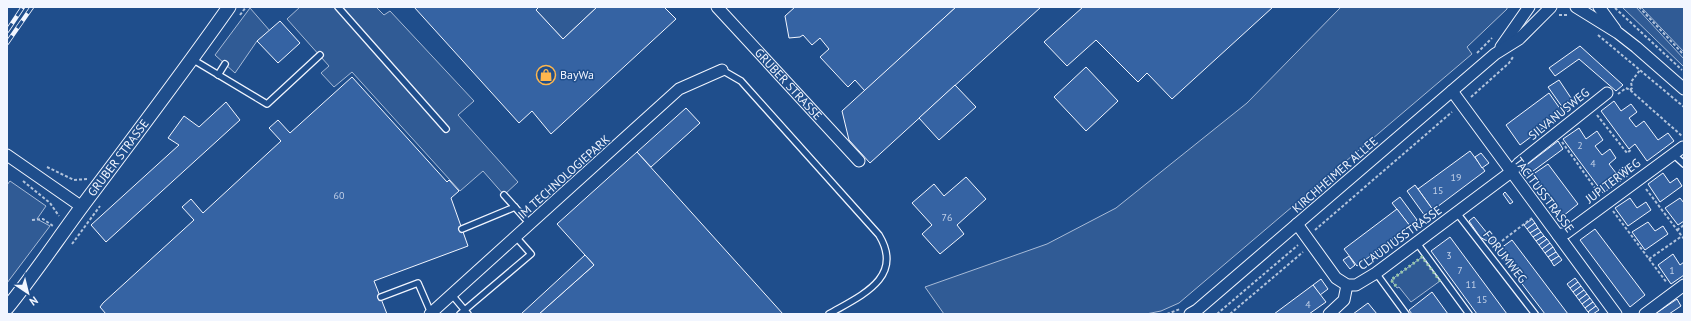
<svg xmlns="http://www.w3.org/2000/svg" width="1691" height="321" font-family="'PT Sans',sans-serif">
<rect width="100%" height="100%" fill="#1f4e8c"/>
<g fill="#305b95" stroke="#a8bbd7">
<path d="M300,7H376L384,15L390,11L474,101L458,115L518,182L504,195L483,171L460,191L352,72L334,87L321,73L329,66L287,19Z"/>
<path d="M539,7H597L563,39L536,10Z"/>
<path d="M1341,7H1507V9L1467,47L1472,54L1179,303L1161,311L1146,314H944L925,287L1047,244L1116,208L1247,103Z"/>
<path d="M1622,7H1636L1684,59V67Z"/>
<path d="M1641,7H1683L1684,8V52Z"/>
<path d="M250,8L270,31L257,41L235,73L215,55Z"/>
<path d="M10,181L46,206L37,219L50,226L7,283V185Z"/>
<path d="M1422,257L1440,281L1411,302L1399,287L1397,288L1391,280Z"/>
</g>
<g fill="#3563a3" stroke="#f2f6ff">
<path d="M414,7H539L536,10L563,39L597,7H664L676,19L551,134L532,111L519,123Z"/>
<path d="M795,7H956L865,91L855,80L848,87L820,57L829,49L820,38L812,45L803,35L800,37L789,38L785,16Z"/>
<path d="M956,7H1041L870,163L849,140L842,111Z"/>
<path d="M1083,7H1273L1172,99L1147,73L1138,82L1096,40L1067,66L1044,42Z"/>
<path d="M280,21L300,43L278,63L257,41Z"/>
<path d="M1580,46L1623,85L1616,91L1579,59L1555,76L1549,68Z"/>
<path d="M1086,67L1118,101L1086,131L1054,97Z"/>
<path d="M352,77L447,182L449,180L459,191L451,198L468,246L374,281L387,314H106L100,307L103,303L194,220L182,207L191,199L203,213L281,141L269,128L278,120L290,133Z"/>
<path d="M1559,80L1575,104L1565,111L1548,87Z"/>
<path d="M955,85L976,107L939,140L919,118Z"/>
<path d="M1549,93L1563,113L1520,145L1506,125Z"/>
<path d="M1614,101L1621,111L1631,104L1637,112L1629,118L1636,127L1644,121L1658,140L1668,133L1674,141L1647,161L1635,144L1629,149L1601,111Z"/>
<path d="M226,102L240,120L106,242L91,225L179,145L168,138L184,116L199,127Z"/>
<path d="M686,108L700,123L651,167L637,152Z"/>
<path d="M1579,128L1586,139L1597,131L1603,140L1595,146L1602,155L1610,149L1616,158L1609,164L1616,173L1623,167L1629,175L1603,193L1563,139Z"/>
<path d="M1558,141L1563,149L1529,174L1524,167Z"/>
<path d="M1470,151L1485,171L1433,210L1418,189Z"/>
<path d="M637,152L783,314H539L594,265L557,224Z"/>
<path d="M1481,153L1489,163L1482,168L1475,157Z"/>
<path d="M1548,164L1578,204L1563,216L1532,175Z"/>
<path d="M1663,173L1670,183L1677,178L1682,186L1660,202L1648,184Z"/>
<path d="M966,177L986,199L957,225L964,234L940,254L922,234L932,225L912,203L934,184L944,196Z"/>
<path d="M1415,185L1433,210L1425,216L1407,191Z"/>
<path d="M1505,192L1513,202L1510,204L1503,194Z"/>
<path d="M1400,197L1417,220L1410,226L1392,203Z"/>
<path d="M1630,198L1637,208L1646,202L1651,210L1628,226L1615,208Z"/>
<path d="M1680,198L1684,203V221L1678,225L1665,208Z"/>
<path d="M1397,209L1410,226L1357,266L1344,249Z"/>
<path d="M1474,217L1487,233L1493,235L1495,243L1485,240L1480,237L1469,221Z"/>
<path d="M1532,219L1535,223L1527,229L1524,225Z"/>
<path d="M1648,222L1655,231L1663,226L1668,234L1645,250L1632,232Z"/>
<path d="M1535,223L1538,228L1530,233L1527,229Z"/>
<path d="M1538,228L1541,232L1533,237L1530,233Z"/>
<path d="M1595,229L1645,295L1630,307L1580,240Z"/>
<path d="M1541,232L1544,236L1536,241L1533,237Z"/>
<path d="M1544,236L1547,239L1539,245L1536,241Z"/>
<path d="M1450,237L1507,314H1477L1431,251Z"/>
<path d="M1547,239L1550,243L1542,249L1539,245Z"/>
<path d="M1512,240L1568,314H1545L1497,251Z"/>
<path d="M1550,243L1553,247L1545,253L1542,249Z"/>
<path d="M1553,247L1556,252L1548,257L1545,253Z"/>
<path d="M1556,252L1559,256L1551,261L1548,257Z"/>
<path d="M1673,254L1680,265L1684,262V275L1671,284L1658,265Z"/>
<path d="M585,255L594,265L539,314H521Z"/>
<path d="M1349,256L1355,265L1350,269L1343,260Z"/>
<path d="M1559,256L1562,260L1554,266L1551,261Z"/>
<path d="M1575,278L1578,282L1570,288L1567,284Z"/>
<path d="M1321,279L1328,289L1320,295L1313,285Z"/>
<path d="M1578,282L1581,286L1573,292L1570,288Z"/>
<path d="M1313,285L1326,302L1309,314H1274Z"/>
<path d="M1581,286L1584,290L1576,296L1573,292Z"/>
<path d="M1584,290L1587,294L1579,300L1576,296Z"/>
<path d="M1432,292L1448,314H1412L1409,310Z"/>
<path d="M1587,294L1590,298L1582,304L1579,300Z"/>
<path d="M1590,298L1593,302L1585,308L1582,304Z"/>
<path d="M1677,299L1681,306L1669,314H1655Z"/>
<path d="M1593,302L1596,306L1588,312L1585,308Z"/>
<path d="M1368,303L1377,314H1353Z"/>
<path d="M1596,306L1599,310L1593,314H1590L1588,312Z"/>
</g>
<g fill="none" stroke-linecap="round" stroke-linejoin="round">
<defs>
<g id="service">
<path d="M338,7L446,129"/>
<path d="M192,59L267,104L320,55"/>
<path d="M722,70L741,81L879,235C905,278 860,296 829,314"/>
<path d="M218,75L225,64"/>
<path d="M1673,154L1684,164"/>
<path d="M504,195L530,224"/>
<path d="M1457,213L1535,314"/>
<path d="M462,229L515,207"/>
<path d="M1417,243L1469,314"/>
<path d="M1376,273L1406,314"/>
<path d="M452,295L468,314"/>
<path d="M381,297L418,283L431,313"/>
<path d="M460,314L531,254L516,237"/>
</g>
<g id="minor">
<path id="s1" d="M717,7L859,161"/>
<path d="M1576,7L1618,33L1636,47L1684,89"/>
<path d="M1599,7L1615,29"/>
<path d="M1501,47L1529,7"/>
<path d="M1452,91L1616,314"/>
<path d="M7,155L82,207"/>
<path d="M1297,224L1336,278L1347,285H1356L1376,273L1511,172L1519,163L1607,93"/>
<path d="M1558,235L1566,233L1683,147"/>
<path d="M430,314L679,89L722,70"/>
<path d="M1190,314L1197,310L1495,54L1519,39L1551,7"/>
<path d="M1329,314L1344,300L1347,285"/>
<path d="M1645,314L1684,285"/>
</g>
<g id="tertiary">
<path id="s2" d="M7,308C34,275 57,240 83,205C132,140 182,74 229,7"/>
</g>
</defs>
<use href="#service" stroke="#f2f6ff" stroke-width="8"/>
<use href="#minor" stroke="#f2f6ff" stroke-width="13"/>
<use href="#tertiary" stroke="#f2f6ff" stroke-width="15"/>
<g stroke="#b3c4dc" stroke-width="2" stroke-dasharray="3 2" stroke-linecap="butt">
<path d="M1639,7L1684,55"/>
<path d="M1615,8L1682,70"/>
<path d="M240,15L246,7"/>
<path d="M1559,15H1568"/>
<path d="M1598,35L1684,107"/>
<path d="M1477,53L1492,38"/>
<path d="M1630,90L1632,88L1631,82L1640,70"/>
<path d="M1618,94L1626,88L1630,90L1682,136"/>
<path d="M1471,97L1509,63L1513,57"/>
<path d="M1597,115L1627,153L1632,149"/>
<path d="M1562,142L1600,195"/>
<path d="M47,167L74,180L87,179"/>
<path d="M23,181L50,203L59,216"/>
<path d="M1646,189L1684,239"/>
<path d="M1613,211L1667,283"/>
<path d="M32,220L43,219L53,226"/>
<path d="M1315,230L1452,112"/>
<path d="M1677,230L1684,225"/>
<path d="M72,244L100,206"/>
<path d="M1494,247L1532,218"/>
<path d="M1649,259L1682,236"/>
<path d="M1167,314L1180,309"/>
<path d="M1217,314L1298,245"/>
<path d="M1230,314L1303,252"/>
</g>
<use href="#service" stroke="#1f4e8c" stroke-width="5.5"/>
<use href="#minor" stroke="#1f4e8c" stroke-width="11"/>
<use href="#tertiary" stroke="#1f4e8c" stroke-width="13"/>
<defs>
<g id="rail">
<path d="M7,31L23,7"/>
<path d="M7,43L32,7"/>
</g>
</defs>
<use href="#rail" stroke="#f2f6ff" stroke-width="4.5"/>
<use href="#rail" stroke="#1f4e8c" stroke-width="3" stroke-dasharray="9" stroke-linecap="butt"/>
<path stroke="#97c8a6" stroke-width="3" stroke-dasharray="2 3" stroke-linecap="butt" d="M1396,286L1391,280L1422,257L1440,281"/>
</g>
<defs>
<symbol id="shop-ring" viewBox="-11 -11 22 22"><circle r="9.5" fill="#1f4e8c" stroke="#ffb74d" stroke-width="1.5"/><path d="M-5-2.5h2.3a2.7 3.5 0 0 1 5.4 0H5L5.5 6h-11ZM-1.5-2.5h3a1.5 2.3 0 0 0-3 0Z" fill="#ffb74d"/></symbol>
</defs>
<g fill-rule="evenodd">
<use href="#shop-ring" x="535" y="64" width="22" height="22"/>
</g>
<g text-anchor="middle" stroke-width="3" stroke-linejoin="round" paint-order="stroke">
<g font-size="10" fill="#c3d1e8">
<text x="1580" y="149">2</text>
<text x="1593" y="167">4</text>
<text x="1456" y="181">19</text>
<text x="1438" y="194">15</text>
<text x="339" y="199">60</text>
<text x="947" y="221">76</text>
<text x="1449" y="259">3</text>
<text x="1460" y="274">7</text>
<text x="1672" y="274">1</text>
<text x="1471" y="288">11</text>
<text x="1482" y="303">15</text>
<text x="1308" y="308">4</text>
</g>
<g font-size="12" fill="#f2f6ff" stroke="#1f4e8c" text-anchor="start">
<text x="560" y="79">BayWa</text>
</g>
<g font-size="12" fill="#f2f6ff" stroke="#1f4e8c">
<text dy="4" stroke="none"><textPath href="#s1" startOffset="105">GRUBER STRASSE</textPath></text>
<text transform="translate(1559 114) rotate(-39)" y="4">SILVANUSWEG</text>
<text dy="4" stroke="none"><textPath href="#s2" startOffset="187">GRUBER STRASSE</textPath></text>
<text transform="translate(1335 175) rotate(-41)" y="4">KIRCHHEIMER ALLEE</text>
<text transform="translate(564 177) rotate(-42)" y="4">IM TECHNOLOGIEPARK</text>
<text transform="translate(1613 181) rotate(-37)" y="4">JUPITERWEG</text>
<text transform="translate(1544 195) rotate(53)" y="4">TACITUSSTRASSE</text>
<text transform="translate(1400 238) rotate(-36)" y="4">CLAUDIUSSTRASSE</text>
<text transform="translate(1505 257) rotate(52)" y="4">FORUMWEG</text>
</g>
</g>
<rect width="1691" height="321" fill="none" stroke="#f2f6ff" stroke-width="16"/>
<g transform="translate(28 293) rotate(145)" stroke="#1f4e8c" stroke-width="3" paint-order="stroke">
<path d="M0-3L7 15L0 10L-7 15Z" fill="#f2f6ff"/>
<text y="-6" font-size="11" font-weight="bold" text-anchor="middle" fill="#f2f6ff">N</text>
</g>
</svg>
